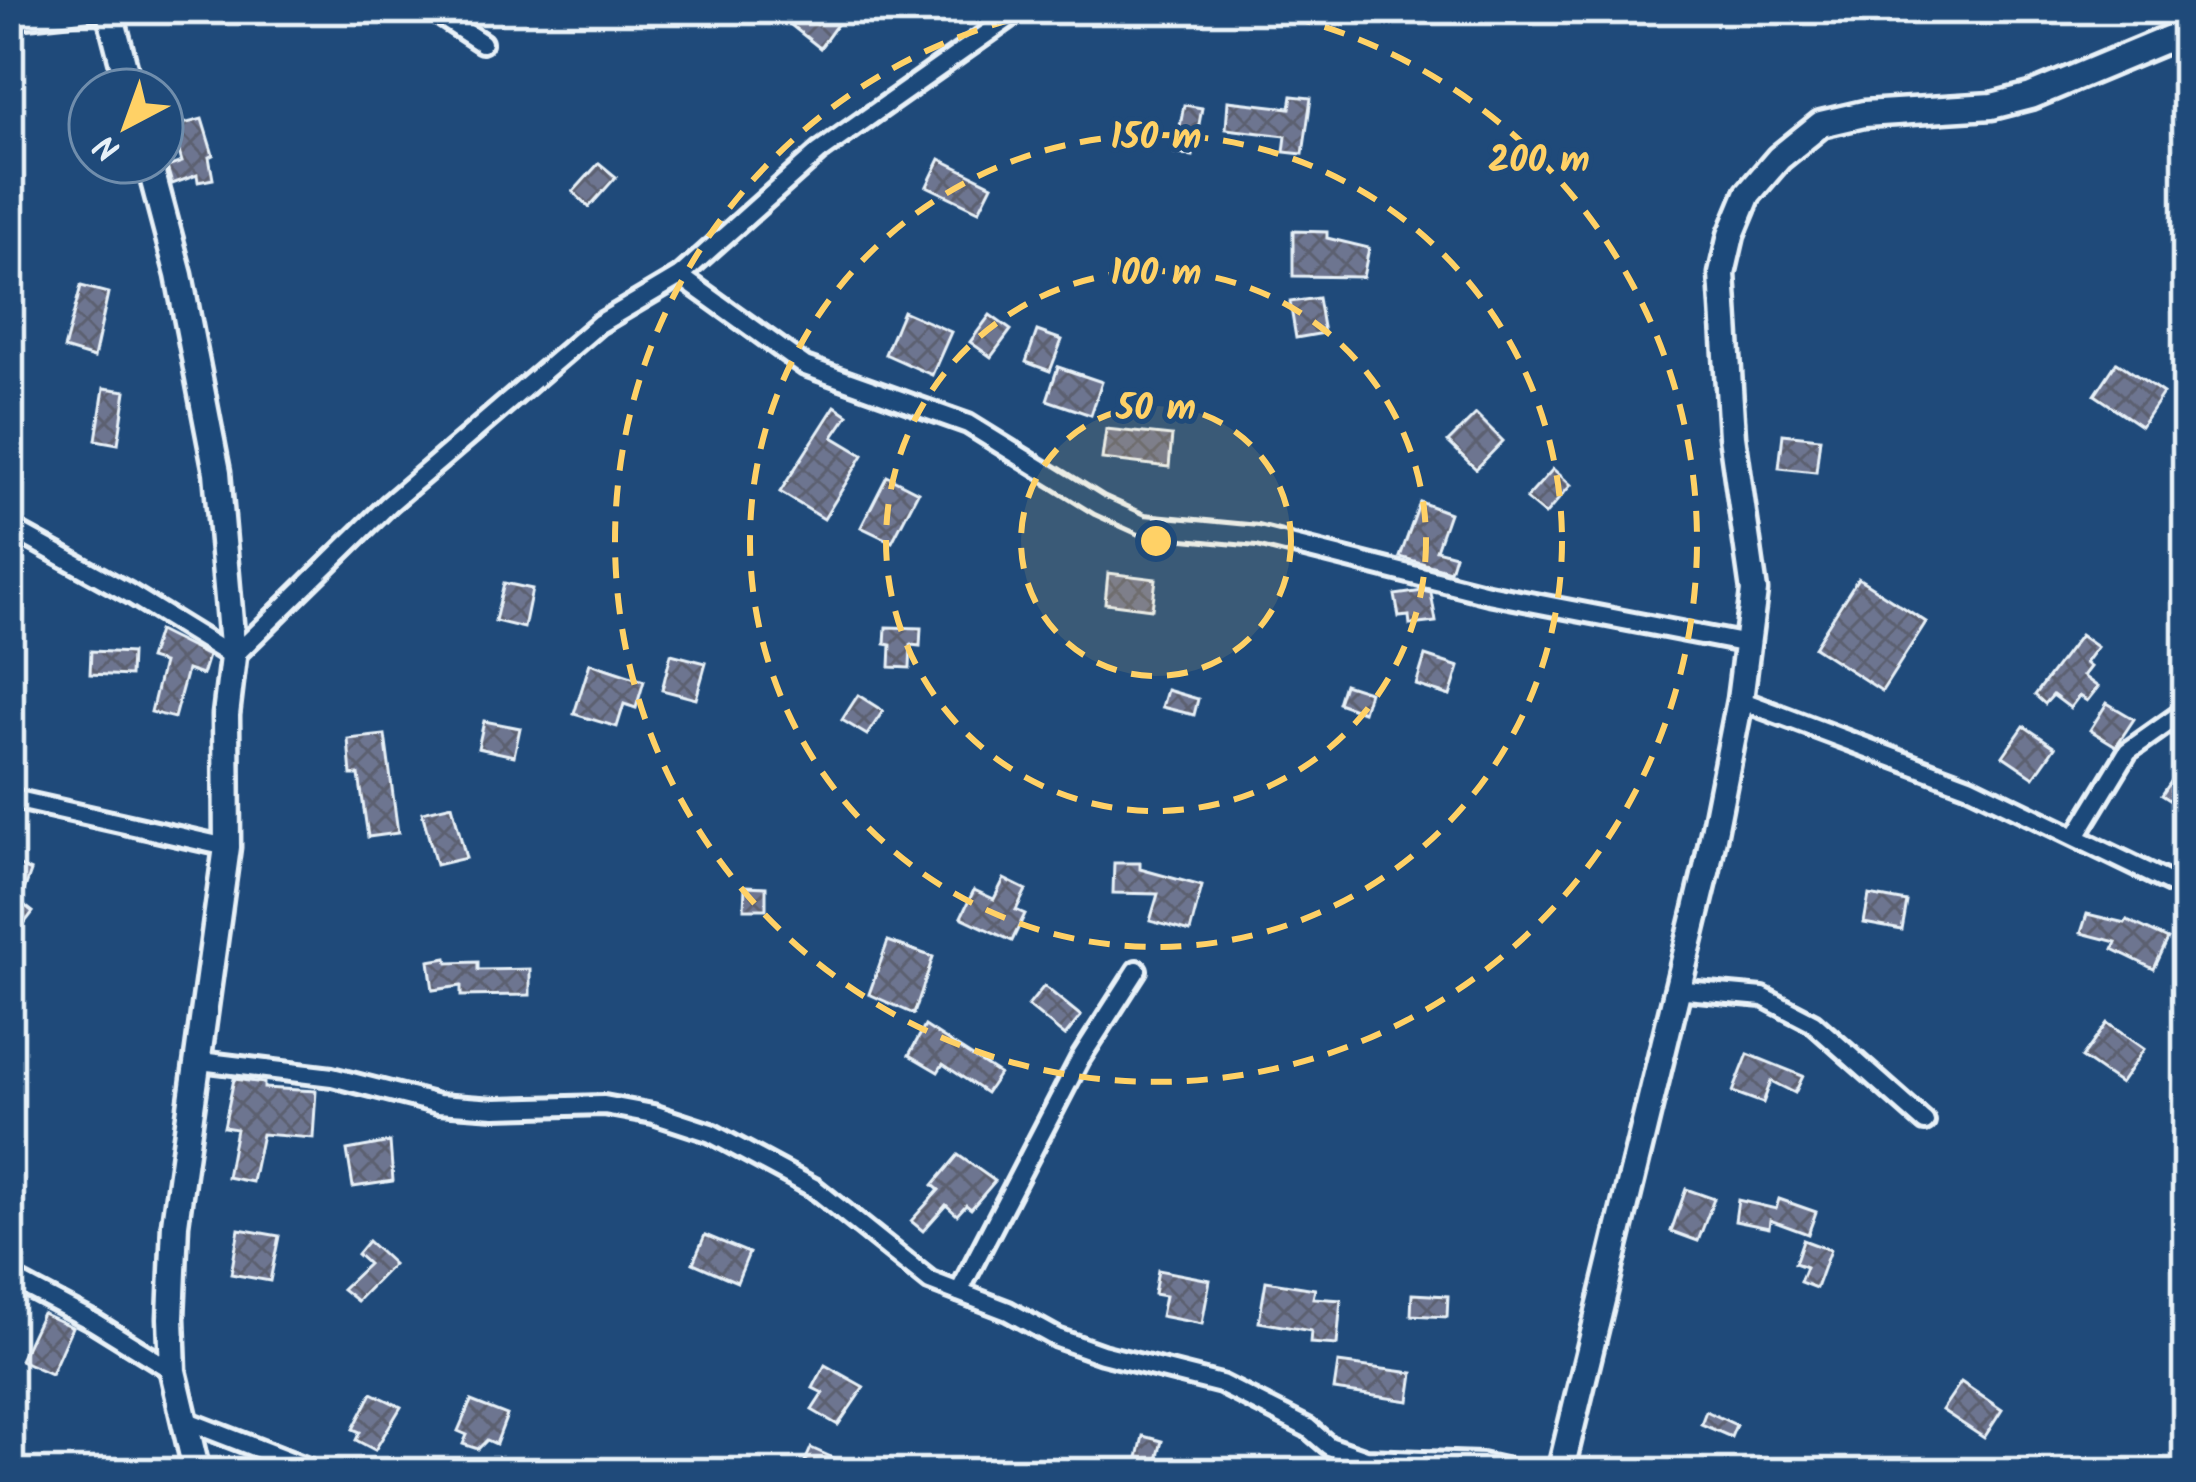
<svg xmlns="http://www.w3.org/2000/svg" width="2196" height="1482" font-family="Kalam,sans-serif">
<defs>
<pattern id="building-cross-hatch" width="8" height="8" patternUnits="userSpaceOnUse" patternTransform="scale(3)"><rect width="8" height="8" fill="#6d7490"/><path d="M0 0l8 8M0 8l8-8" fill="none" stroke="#5b6070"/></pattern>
</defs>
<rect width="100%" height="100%" fill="#1f4a7a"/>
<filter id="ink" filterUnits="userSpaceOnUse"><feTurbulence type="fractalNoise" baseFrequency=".00833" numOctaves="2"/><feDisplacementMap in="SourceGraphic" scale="24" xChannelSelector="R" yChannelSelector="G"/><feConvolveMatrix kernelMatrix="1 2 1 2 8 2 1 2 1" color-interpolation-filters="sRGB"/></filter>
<g filter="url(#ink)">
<g fill="url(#building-cross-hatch)" stroke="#e8f1f8" stroke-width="3">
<path d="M797,9L816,24L827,9L841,19L820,48L787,22Z"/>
<path d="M1292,96L1311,98L1303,154L1284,152L1286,136L1226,129L1228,101L1290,108Z"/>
<path d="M1184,105L1202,108L1193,156L1175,153Z"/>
<path d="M202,119L213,155L209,157L213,179L198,182L197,175L172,184L167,167L182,162L172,127Z"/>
<path d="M940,159L992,185L979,211L927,186Z"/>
<path d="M599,163L616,177L589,207L573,192Z"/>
<path d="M1293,231L1327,232V238L1369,248L1363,277L1293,276Z"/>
<path d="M81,286L108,293L94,358L64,349Z"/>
<path d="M1318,298L1324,333L1296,338L1290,302Z"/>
<path d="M903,311L951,332L932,375L885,354Z"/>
<path d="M990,315L1011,330L991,357L970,342Z"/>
<path d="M1037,331L1062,340L1050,371L1026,362Z"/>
<path d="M2117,362L2163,393L2141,426L2095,395Z"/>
<path d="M1058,367L1102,382L1091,415L1047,400Z"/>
<path d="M104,388L126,391L118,444L96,440Z"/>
<path d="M835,406L848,415L833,437L863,455L824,519L780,492Z"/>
<path d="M1476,414L1503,441L1476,469L1448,442Z"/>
<path d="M1106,429L1172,436L1169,467L1102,459Z"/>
<path d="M1783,434L1820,438L1816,472L1779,468Z"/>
<path d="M1553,469L1571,485L1545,515L1526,499Z"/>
<path d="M887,476L918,492L892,542L861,527Z"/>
<path d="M1420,502L1449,513L1436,550L1455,555L1450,571L1400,557Z"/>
<path d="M1108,573L1156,579L1152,609L1105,603Z"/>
<path d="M1858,578L1926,622L1882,691L1814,647Z"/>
<path d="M504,583L532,589L524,628L495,621Z"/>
<path d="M1423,591L1431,593L1436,622L1410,625L1409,616L1399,617L1395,595Z"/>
<path d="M886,627L921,628L920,646L911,645L910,668L890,667L891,645L885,644Z"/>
<path d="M158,631L208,656L202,675L187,670L174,718L151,712L163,663L149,659Z"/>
<path d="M2080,635L2097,647L2085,663L2090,667L2083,676L2098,687L2087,701L2079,696L2070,708L2053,695L2045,704L2035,695Z"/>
<path d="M91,651L131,653L130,676L90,674Z"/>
<path d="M671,654L706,663L696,699L662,690Z"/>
<path d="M1425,656L1459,667L1450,696L1416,685Z"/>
<path d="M590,663L644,681L636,708L624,704L617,727L574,714Z"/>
<path d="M1344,684L1369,692L1363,712L1338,703Z"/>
<path d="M1167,690L1198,699L1194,715L1162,707Z"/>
<path d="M858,695L883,711L867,735L842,720Z"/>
<path d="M2107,703L2134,719L2116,746L2090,730Z"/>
<path d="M484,721L520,728L514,756L478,748Z"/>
<path d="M2024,726L2055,747L2034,777L2003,756Z"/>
<path d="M385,735L398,833L368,837L359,775H351L348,739Z"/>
<path d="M2178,771L2187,777V811L2162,795Z"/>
<path d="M452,805L466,858L436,865L422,812Z"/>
<path d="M9,861L31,871L20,902L33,912L9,943Z"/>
<path d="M1114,863H1140V869L1202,886L1190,932L1150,921L1158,894L1113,893Z"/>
<path d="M1004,879L1026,890L1016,910L1025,914L1012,941L961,917L974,890L994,899Z"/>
<path d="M745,886L766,887V909H744Z"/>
<path d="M1869,895L1907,902L1902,930L1864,923Z"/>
<path d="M2087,914L2125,923L2127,920L2168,939L2154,969L2113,949L2116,942L2081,933Z"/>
<path d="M888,941L933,957L914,1014L869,994Z"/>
<path d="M447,958L448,963L478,962V970L530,969V995L461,996V986L433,990L429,961Z"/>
<path d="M1044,986L1081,1016L1065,1036L1028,1006Z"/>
<path d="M2107,1023L2144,1049L2120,1084L2082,1058Z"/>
<path d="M925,1026L999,1074L986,1093L943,1064L938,1072L909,1055Z"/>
<path d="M1748,1054L1803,1076L1795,1093L1771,1081L1763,1103L1733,1092Z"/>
<path d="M234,1079L264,1083V1088L316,1091L313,1138L262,1134L252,1182L227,1177L236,1129L224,1127Z"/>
<path d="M390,1142L393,1181L353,1187L347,1150Z"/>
<path d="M958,1155L995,1181L971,1209L966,1205L957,1215L946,1205L923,1231L911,1221L939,1190L933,1185Z"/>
<path d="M1686,1189L1714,1199L1698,1241L1671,1231Z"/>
<path d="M1779,1199L1816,1212L1808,1234L1770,1220L1769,1228L1735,1221L1738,1200L1776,1209Z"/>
<path d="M239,1229L279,1236L270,1281L231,1274Z"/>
<path d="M705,1235L749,1253L737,1282L693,1263Z"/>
<path d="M1803,1240L1830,1250L1816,1288L1800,1282L1806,1267L1795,1263Z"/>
<path d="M368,1241L393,1264L357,1301L342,1289L368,1264L357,1254Z"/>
<path d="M1158,1270L1210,1280L1202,1324L1161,1316L1165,1296L1154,1294Z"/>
<path d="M1266,1281L1315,1289L1313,1298L1341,1300L1337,1345L1310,1343L1311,1331L1259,1322Z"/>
<path d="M1412,1294L1448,1296L1447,1317L1411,1315Z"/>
<path d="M42,1313L72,1327L51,1374L20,1360Z"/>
<path d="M1338,1363L1413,1373L1409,1401L1334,1390Z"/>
<path d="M825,1365L864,1387L838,1425L812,1410L823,1393L813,1388Z"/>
<path d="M1961,1382L2002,1410L1984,1438L1942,1410Z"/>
<path d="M372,1393L401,1407L375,1450L356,1440L360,1432L353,1429Z"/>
<path d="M471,1401L507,1415L496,1444L487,1440L478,1449L463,1444L467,1435L458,1431Z"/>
<path d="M1706,1411L1736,1425L1731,1437L1701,1424Z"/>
<path d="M1143,1436L1162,1441L1154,1471L1136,1466Z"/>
<path d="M811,1448L867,1473H800Z"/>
</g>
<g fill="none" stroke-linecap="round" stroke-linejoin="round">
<defs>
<g id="street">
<path d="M430,9L482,43"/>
<path d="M9,20L109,9"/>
<path d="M680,276L805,366L968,424L1099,505L1143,525L1258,536L1488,594L1748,644"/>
<path d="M9,527L129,593L233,657L389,504L599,324L680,276L819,152L1022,9"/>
<path d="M1740,700L1969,786L2187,891"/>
<path d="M9,798L227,847"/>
<path d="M2077,835L2128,751L2179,715H2187"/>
<path d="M1675,989L1763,997L1813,1023L1925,1122"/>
<path d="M200,1061L332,1077L438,1104L495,1108L604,1105L653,1114L711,1133L814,1188L930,1281L1008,1311L1057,1338L1102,1354L1221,1384L1308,1428L1329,1446L1366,1459L1481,1463L1526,1473"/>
<path d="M9,1277L94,1322L173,1371"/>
<path d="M959,1292L1080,1059L1137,970"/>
<path d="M182,1419L321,1473"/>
</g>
<g id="secondary">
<path d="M109,9L130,90"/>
<path d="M149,162L179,275L217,472L233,657L226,715L227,847L175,1224L171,1318L173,1371L197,1473"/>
<path d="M1560,1473L1707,868L1740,700L1754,591L1732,436L1722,274L1731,235L1748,194L1779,158L1821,124L1864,114L1992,106L2031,96L2187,31"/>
</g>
</defs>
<use href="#street" stroke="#e8f1f8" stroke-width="26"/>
<use href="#secondary" stroke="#e8f1f8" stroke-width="33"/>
<use href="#street" stroke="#1f4a7a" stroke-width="16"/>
<use href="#secondary" stroke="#1f4a7a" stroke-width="24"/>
</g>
</g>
<circle cx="1156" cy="541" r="135" fill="#ffd166" fill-opacity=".12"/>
<g fill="none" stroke="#ffd166" stroke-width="6" stroke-dasharray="21 15">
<circle cx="1156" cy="541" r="135"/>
<circle cx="1156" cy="541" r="270"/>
<circle cx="1156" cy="541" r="406"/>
<path d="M1255 9A541 541 0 1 1 1057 9"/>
</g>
<circle cx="1156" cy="541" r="18" fill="#ffd166" stroke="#1f4a7a" stroke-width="6"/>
<g font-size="36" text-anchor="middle" font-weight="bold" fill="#ffd166" stroke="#1f4a7a" stroke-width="10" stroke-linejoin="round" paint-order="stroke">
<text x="1156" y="148">150 m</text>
<text x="1539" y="171">200 m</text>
<text x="1156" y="284">100 m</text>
<text x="1156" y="419">50 m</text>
</g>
<rect width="2196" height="1482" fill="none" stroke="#1f4a7a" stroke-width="48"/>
<rect x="24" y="24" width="2148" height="1434" fill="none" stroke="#e8f1f8" stroke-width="4.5" filter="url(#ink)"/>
<g transform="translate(126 126) rotate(221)"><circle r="57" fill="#1f4a7a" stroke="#6f8dac" stroke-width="3"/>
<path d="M0-9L21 45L0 30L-21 45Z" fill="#ffd166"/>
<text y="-18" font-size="33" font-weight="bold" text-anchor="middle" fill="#e8f1f8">N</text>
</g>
</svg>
